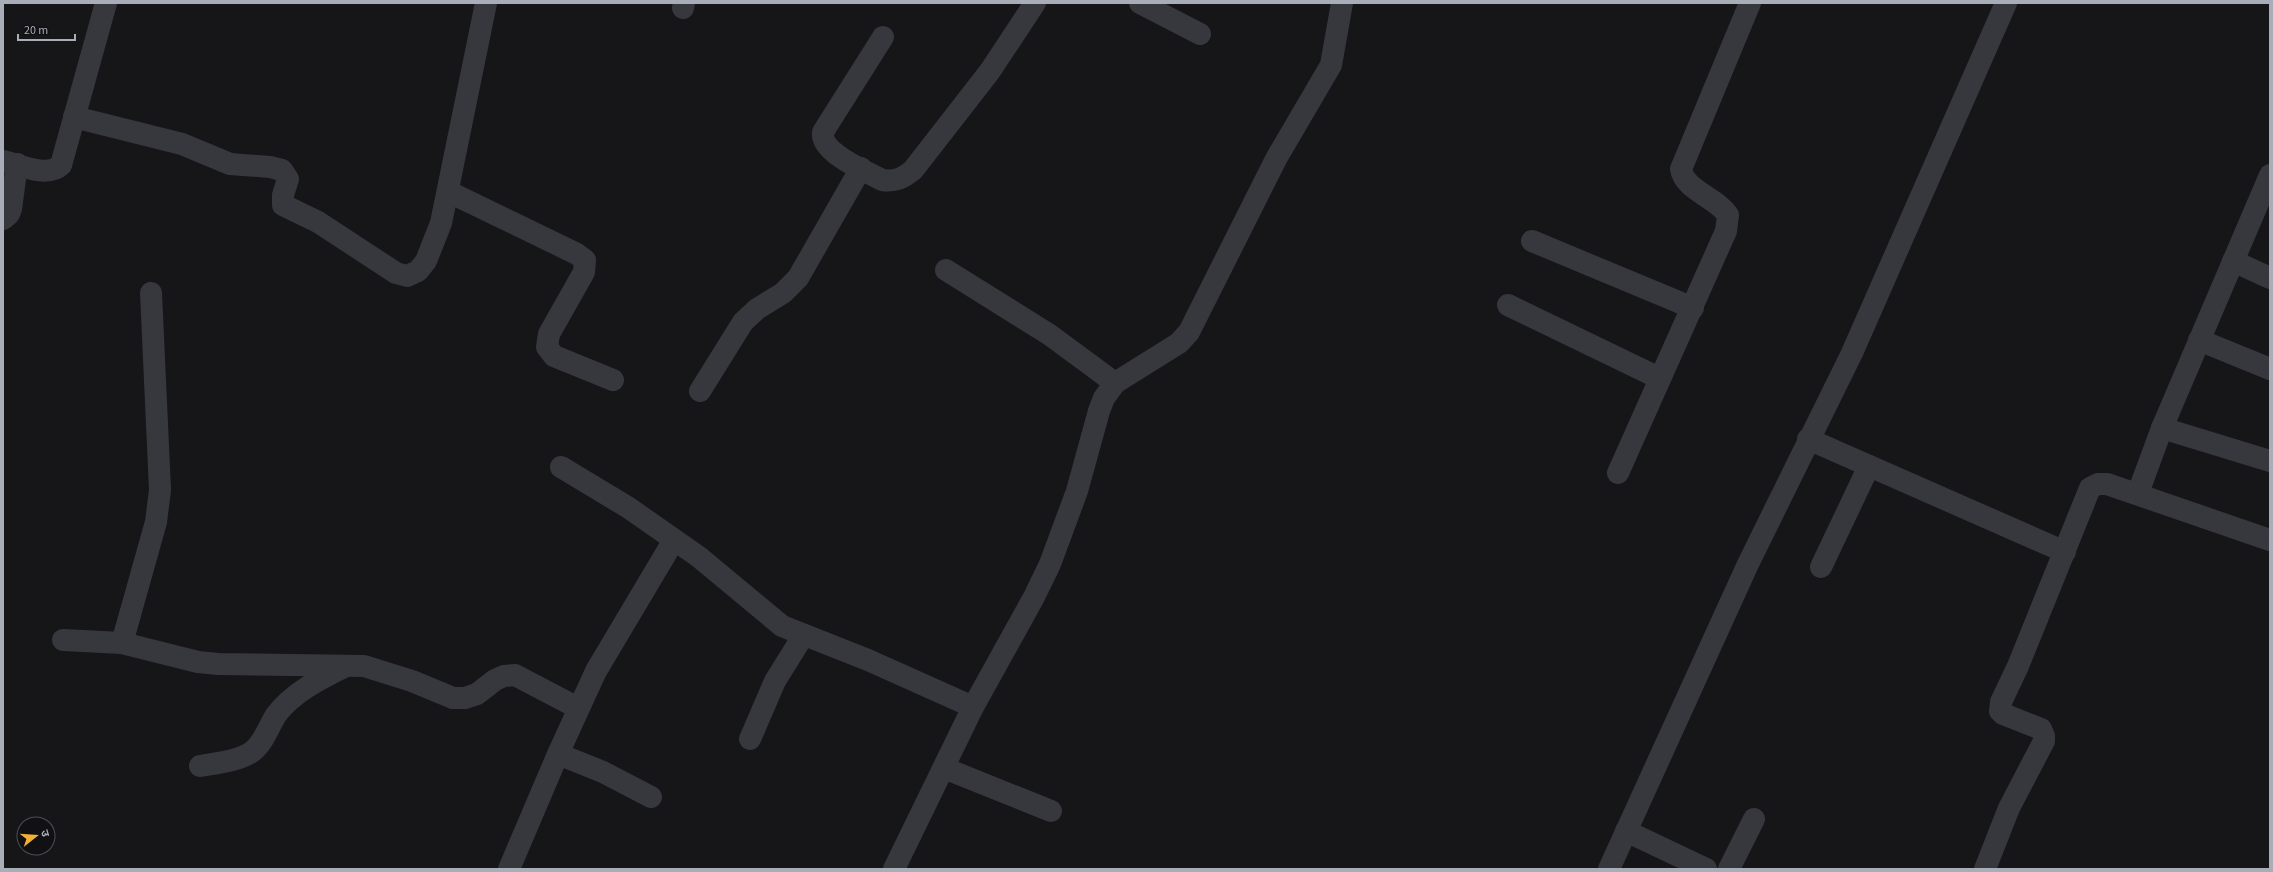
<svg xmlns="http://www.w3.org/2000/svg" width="2273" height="872" font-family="'Source Sans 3','Noto Sans Devanagari',sans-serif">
<rect width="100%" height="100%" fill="#161618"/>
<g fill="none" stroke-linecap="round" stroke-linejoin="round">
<g stroke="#37383d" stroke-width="22">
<path d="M1140,3L1200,34"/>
<path d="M683,8L684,3"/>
<path d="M883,37L823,132C820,153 866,171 882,180C896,182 903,178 913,170L990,71L1035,3"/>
<path d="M74,117L182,144L230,164L270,167L282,170L288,179L283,195V205L318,222L396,273L407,276L418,271L426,261L441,223L486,3"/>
<path d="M3,161C19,165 48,178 61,165L106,3"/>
<path d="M449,192L577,254L585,260L584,272L549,334L547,347L554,356L613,380"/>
<path d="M3,219L9,214L11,209L17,164"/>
<path d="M1532,241L1693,308"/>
<path d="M2233,261L2270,278"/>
<path d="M946,270L1050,335L1115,383"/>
<path d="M1508,305L1659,378"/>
<path d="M2199,340L2270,369"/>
<path d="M700,391L743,322L757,309L783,293L798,278L861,168"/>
<path d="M2162,428L2270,461"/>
<path d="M1808,439L2065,552"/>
<path d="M561,467L629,508L699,557L782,626L868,660L973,707"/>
<path d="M1618,473L1726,231L1728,215C1717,198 1684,190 1681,169L1750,3"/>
<path d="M2138,493L2162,428L2270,175"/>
<path d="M1821,567L1869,466"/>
<path d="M63,640L122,643L198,662L218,664L364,666L412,681L453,698H465L477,694L495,680L504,676L515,675L578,708"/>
<path d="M122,643L156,522L160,490L151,293"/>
<path d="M750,739L775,681L803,636"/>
<path d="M558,754L603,772L651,797"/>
<path d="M200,766C216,763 240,761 253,751C264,742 269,726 276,715C293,692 322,678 346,666"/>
<path d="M944,768L1051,811"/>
<path d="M1626,831L1706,869"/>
<path d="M509,869L558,754L596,671L674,540"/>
<path d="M894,869L973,707L1034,597L1050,564L1077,491L1099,411L1104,398L1115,383L1179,343L1189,332L1276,159L1331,65L1342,3"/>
<path d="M1609,869L1748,564L1852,353L2006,3"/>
<path d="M1729,869L1754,819"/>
<path d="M1985,869L2009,808L2044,741V736L2041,729L2003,714L2000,711L2001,702L2018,666L2090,488L2098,484H2107L2270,540"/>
</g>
</g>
<rect width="2273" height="872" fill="none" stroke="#a8adb8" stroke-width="8"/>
<g transform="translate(36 836) rotate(73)"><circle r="19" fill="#111113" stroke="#4d4f55"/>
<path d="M0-3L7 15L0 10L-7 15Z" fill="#f2b134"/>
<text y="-6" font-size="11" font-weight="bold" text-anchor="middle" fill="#a8adb8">उ</text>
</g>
<path d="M18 34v6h57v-6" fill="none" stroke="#a8adb8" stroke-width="2"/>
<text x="24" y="34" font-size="12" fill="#a8adb8" stroke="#111113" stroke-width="3" paint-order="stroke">20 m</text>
</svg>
